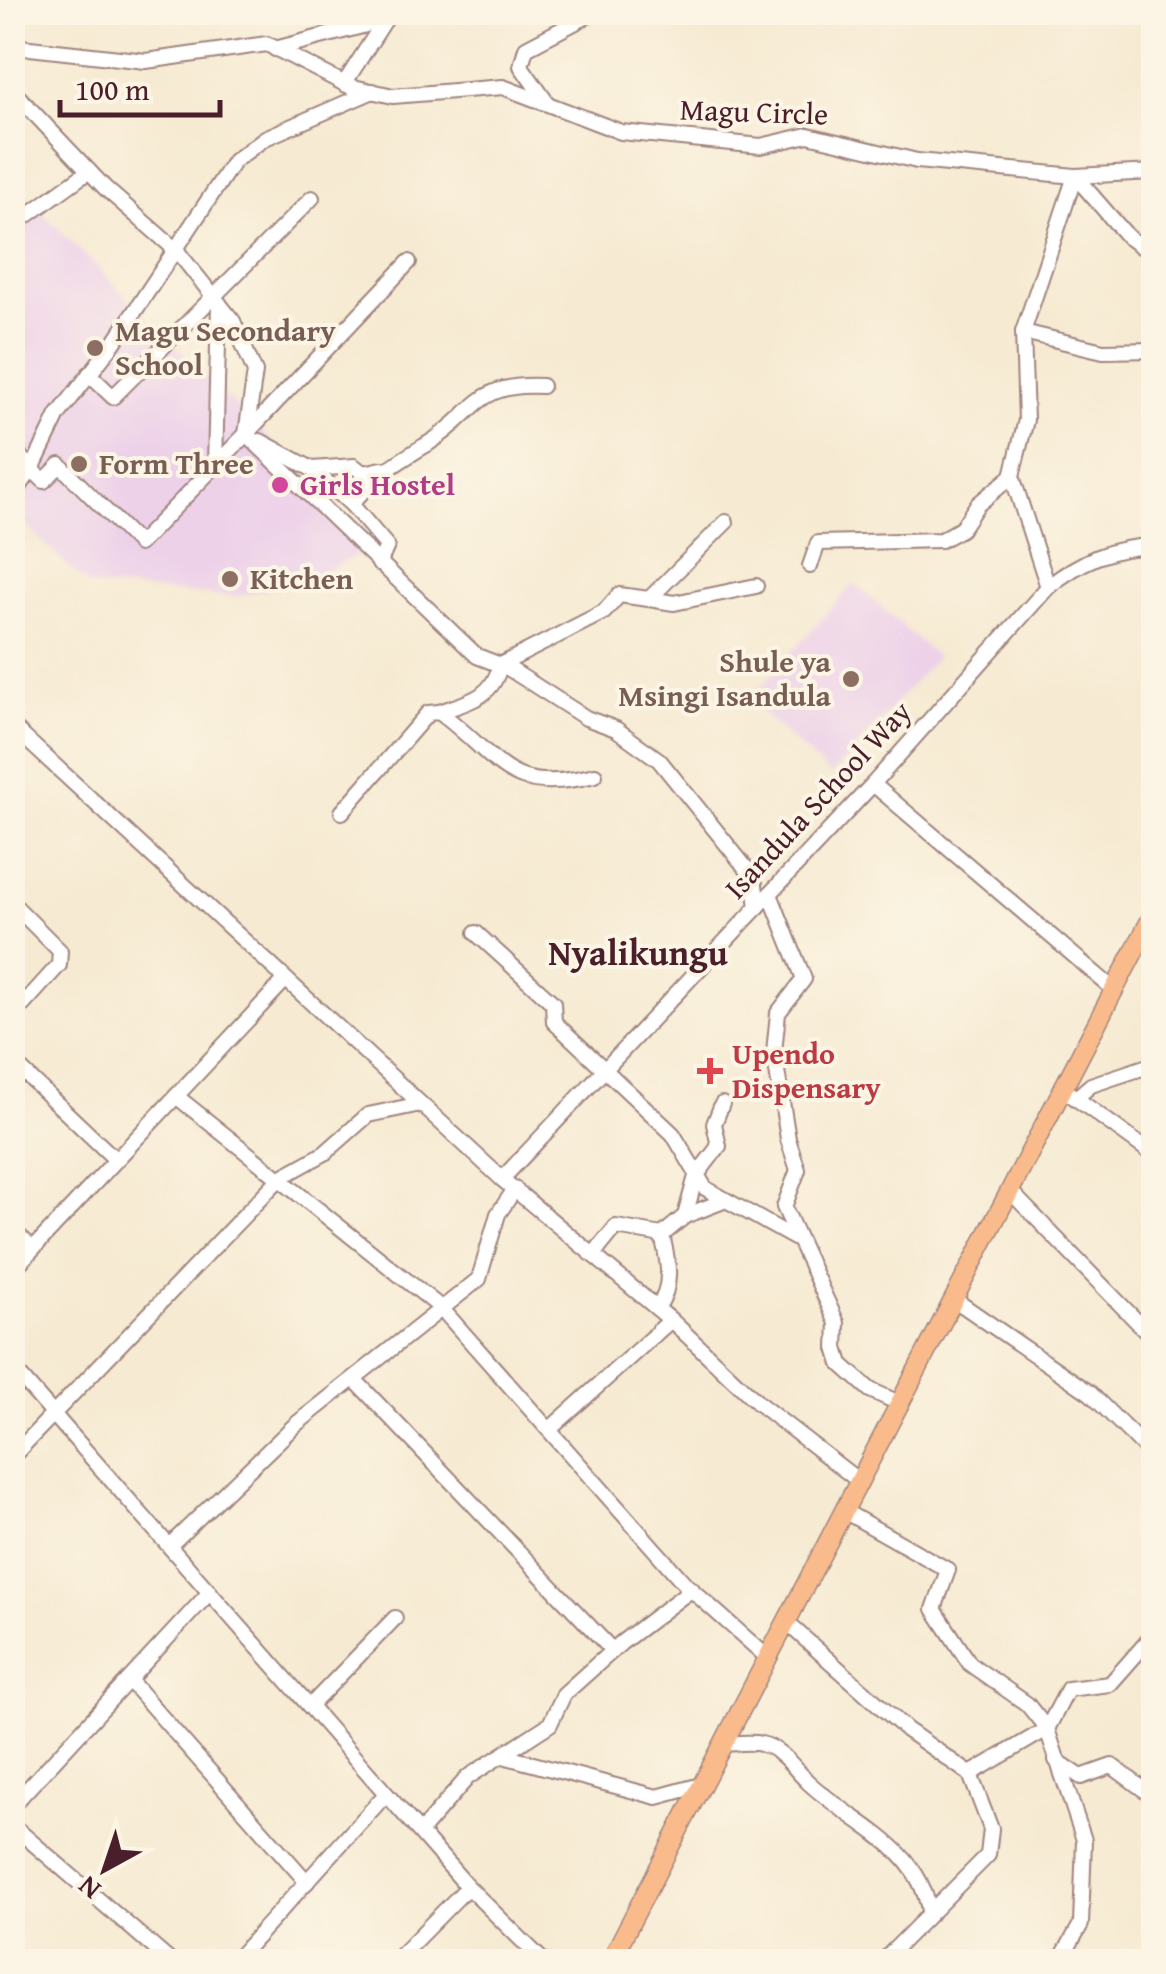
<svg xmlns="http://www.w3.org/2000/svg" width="1166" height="1974" font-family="'Gentium Book Plus',serif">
<rect width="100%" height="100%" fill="#fcf5e5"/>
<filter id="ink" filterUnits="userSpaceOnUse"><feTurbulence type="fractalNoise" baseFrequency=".01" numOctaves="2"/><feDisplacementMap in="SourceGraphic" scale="20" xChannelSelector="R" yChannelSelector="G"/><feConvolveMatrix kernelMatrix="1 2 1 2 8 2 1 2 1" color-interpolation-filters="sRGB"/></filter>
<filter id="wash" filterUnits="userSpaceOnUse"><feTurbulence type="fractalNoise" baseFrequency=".0048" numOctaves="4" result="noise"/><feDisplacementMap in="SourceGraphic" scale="40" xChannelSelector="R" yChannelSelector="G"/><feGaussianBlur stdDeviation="2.25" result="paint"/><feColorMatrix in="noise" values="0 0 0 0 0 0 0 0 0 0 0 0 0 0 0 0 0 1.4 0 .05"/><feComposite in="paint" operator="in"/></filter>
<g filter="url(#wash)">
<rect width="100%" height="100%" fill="#f6ead2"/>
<g fill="#edd1e9">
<path d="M12,182L376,546L309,579L236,597L89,586L13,514Z"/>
<path d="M854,583L937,657L831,775L748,701Z"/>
</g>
</g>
<g filter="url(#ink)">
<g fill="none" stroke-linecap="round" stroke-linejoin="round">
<defs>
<g id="minor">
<path d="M12,46L146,61L267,44L349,86L393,96L503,87L621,132L761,146L808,135L917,161L1075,176L1154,172"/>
<path d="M275,49L385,20L388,12"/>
<path d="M344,84L385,20"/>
<path d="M12,90L106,189L177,251L233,321L255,372L246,434L409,262"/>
<path d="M547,103L521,66L526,48L595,12"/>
<path d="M1075,176L1128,237L1154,255"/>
<path d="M12,205L28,215L89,171"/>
<path d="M1023,332L1103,351L1154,350"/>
<path d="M89,374L113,397L312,198"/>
<path d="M246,434L477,656L508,668L586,718L616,729L659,760L754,878L758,907"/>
<path d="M260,441L312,469L354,466L363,473L382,469"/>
<path d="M12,442L21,458L44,481L60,465L139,544L246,434"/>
<path d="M215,466L219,303"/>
<path d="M312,469L351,504"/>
<path d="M12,497L32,469L58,415L113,344L234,161L265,138L373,91"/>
<path d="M379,564L387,546L351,504C380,472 393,465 429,443C479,412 473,383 542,386"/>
<path d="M810,566L818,543L941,540L961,529L977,505L1012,476"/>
<path d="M1048,587L1012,476L1026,420L1023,332L1075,176"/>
<path d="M649,599L674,603L756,586"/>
<path d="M439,712C468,702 493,698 500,665L604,612L619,595L649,599L726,522"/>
<path d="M12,726L502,1179L671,1320L758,1403L860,1482"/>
<path d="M873,784L1112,988"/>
<path d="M342,812L428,713L439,712C503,759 504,797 595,775"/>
<path d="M770,894L804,979L778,1013L774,1052L788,1139L798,1170L784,1207L837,1323L836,1348L841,1364L870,1390L901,1404"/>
<path d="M12,903L60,951L59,965L12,1017"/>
<path d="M476,933L553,1003L554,1022L673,1134L705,1188L726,1200"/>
<path d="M12,1061L116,1160"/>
<path d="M1063,1089L1154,1155"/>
<path d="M176,1096L441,1308L686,1585L767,1657"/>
<path d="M1076,1098L1091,1085L1154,1064"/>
<path d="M502,1179L873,784L1048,587C1080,561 1111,547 1154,546"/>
<path d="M1012,1193L1154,1339"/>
<path d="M685,1216L696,1176L719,1146L714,1124L722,1104"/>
<path d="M12,1230L33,1248"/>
<path d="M593,1255L616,1227L662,1235L685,1216L726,1200L796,1239"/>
<path d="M12,1271L285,980"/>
<path d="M955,1300L1090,1393L1154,1457"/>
<path d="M657,1308C674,1285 668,1261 662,1235"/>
<path d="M12,1367L468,1887L544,1962"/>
<path d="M355,1380L612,1650"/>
<path d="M550,1429L671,1320"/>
<path d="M12,1457L280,1178L325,1153L368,1115L421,1104"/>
<path d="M844,1511L948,1570L934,1609L970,1664L1027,1704L1047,1729L1084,1840L1081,1924L1063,1956L1065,1962"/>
<path d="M169,1546L295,1425L479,1279L498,1214L515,1189"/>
<path d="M786,1622L907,1730L970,1774L991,1829L988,1855L887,1957"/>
<path d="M129,1680L307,1882"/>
<path d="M311,1705L395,1618"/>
<path d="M722,1744C734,1744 749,1741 761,1744C782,1748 795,1770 809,1783C853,1824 919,1846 929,1911"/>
<path d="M503,1756L657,1797L701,1785"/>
<path d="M1056,1760L1081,1777L1112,1766L1154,1797"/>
<path d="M970,1774L1047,1729L1068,1689L1110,1684L1154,1634"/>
<path d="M12,1806L210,1592"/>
<path d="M12,1825L171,1962"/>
<path d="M420,1832L468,1777L550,1724L564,1694L621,1643L692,1589"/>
<path d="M234,1962L386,1794"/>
<path d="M394,1962L468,1887"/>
</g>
<path id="major" d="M610,1962L1154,913"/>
</defs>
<use href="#minor" stroke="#a0847e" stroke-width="18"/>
<use href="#major" stroke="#a0847e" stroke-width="21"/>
<use href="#minor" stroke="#fff" stroke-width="14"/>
<use href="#major" stroke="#fabb8c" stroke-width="18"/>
</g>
</g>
<g fill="#8d6e63" stroke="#fcf5e5" stroke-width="4">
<circle cx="95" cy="348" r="10"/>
<circle cx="79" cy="464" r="10"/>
<circle cx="230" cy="579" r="10"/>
<circle cx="851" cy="679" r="10"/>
</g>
<circle fill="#d1479c" stroke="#fcf5e5" stroke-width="4" cx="280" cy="485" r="10"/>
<path fill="#e0444e" stroke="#fcf5e5" stroke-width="4" d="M705 1056h10v10h10v10h-10v10h-10v-10h-10v-10h10z"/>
<g text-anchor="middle" stroke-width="8" stroke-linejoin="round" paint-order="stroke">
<g font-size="30" fill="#4a1f2b" stroke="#fcf5e5">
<text transform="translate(754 112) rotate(2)" y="10">Magu Circle</text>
<text transform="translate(818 800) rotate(-47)" y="10">Isandula School Way</text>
</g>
<g font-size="30" font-weight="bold" fill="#785e54" stroke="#fcf5e5" text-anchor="start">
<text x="115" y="341">Magu Secondary<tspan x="115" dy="34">School</tspan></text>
<text x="99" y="474">Form Three</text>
<text x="250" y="589">Kitchen</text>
<text x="831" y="672" text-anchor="end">Shule ya<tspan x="831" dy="34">Msingi Isandula</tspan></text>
</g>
<g font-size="30" font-weight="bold" fill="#b23c85" stroke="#fcf5e5" text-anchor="start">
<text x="300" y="495">Girls Hostel</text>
</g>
<g font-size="30" font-weight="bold" fill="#be3a42" stroke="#fcf5e5" text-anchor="start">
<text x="732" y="1064">Upendo<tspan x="732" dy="34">Dispensary</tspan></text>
</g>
<g font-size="35" font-weight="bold" fill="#4a1f2b" stroke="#fcf5e5">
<text x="638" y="965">Nyalikungu</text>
</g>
</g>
<rect width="1166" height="1974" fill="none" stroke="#fcf5e5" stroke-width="50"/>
<g transform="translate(105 1869) rotate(220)" stroke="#fcf5e5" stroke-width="8" paint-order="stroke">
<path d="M0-8L18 38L0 25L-18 38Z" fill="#4a1f2b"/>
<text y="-15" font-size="28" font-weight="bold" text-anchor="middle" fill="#4a1f2b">N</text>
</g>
<path d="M60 100v15h160v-15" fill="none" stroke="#4a1f2b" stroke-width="5"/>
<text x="75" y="100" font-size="30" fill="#4a1f2b" stroke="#fcf5e5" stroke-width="8" paint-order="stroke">100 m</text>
</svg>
